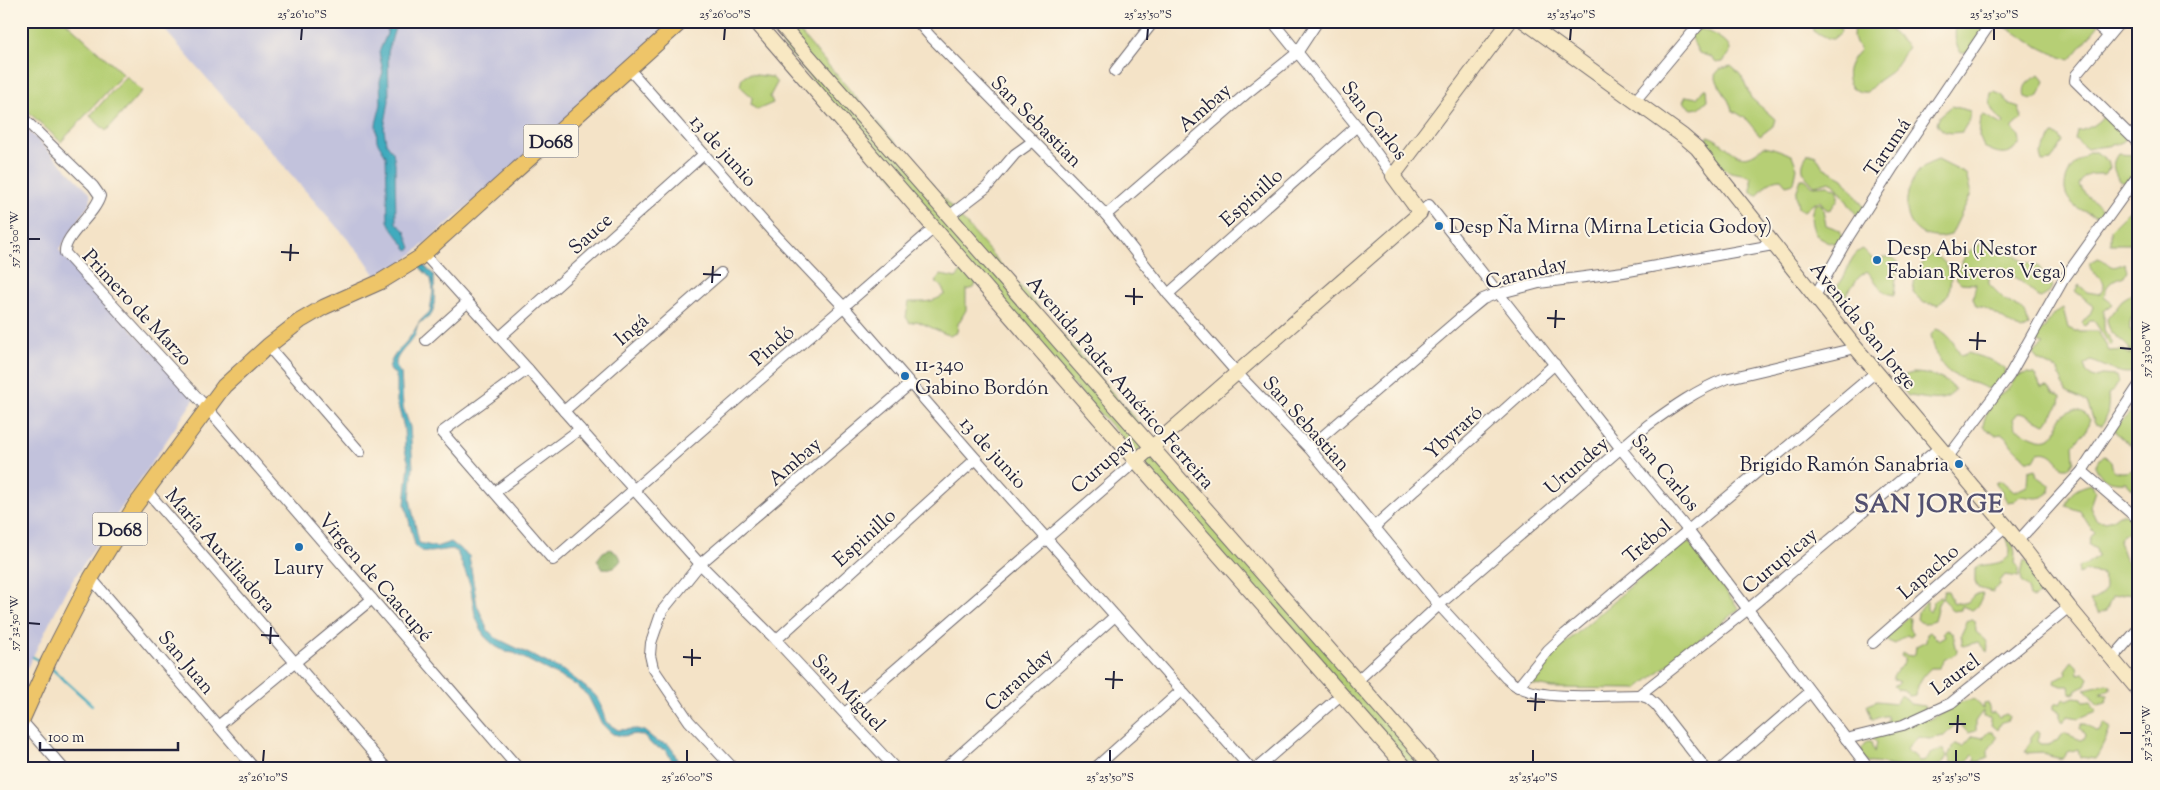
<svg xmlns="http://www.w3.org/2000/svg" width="2160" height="790" font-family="'Sorts Mill Goudy',serif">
<rect width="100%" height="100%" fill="#fcf5e5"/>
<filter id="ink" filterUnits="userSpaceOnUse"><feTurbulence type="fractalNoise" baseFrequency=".02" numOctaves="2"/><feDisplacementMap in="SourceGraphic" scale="10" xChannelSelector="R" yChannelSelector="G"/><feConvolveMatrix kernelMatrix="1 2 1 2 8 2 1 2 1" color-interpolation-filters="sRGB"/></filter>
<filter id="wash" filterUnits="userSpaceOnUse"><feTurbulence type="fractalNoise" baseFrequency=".0096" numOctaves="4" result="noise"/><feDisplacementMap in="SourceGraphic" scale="20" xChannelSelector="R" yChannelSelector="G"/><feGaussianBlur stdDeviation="1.12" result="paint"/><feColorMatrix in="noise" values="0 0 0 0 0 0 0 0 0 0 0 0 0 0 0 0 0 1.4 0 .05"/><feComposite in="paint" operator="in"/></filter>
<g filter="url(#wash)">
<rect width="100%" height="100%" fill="#f4e3c7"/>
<g fill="#c2c2dc">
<path d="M157,21H682L380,282L364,258Z"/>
<path d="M21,123L90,193L91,201L59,250L195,398L65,592L21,680Z"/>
</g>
<g fill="#b6cf74" stroke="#6c7858">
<path d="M21,21H65L123,74L61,142L21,105Z"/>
<path d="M763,21H790L1150,436L1151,438L1137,453L976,282L973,288L966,290V310L958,324L957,332L950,336L917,321L910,323L906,317L909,302C924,302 933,303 945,294L942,287L935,282L941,275L956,278L966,266Z"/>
<path d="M1812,21C1823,21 1840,18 1841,32L1833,39C1827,39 1822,34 1816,33L1813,31Z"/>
<path d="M1854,21H1881L1908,47L1891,72L1878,81L1867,92C1851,94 1843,78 1850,64C1852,59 1856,54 1860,50L1853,37Z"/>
<path d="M1954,21H1985L1987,30L1968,53H1961C1951,37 1958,35 1954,21Z"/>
<path d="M2001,21H2094L2099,25L2070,60C2044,52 2022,37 1999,23Z"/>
<path d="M1699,29C1707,30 1732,42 1730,52C1729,55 1725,59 1723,62L1716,63L1711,57L1699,53L1690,36Z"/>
<path d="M1731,66L1742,76L1751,98L1775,119L1773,126L1760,136L1745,118L1732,110C1729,97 1718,88 1715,75L1720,69Z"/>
<path d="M749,74L772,77L777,83L770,96L773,103L757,110L751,105L752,97L740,86L742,78Z"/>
<path d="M2040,75L2045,81L2039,96L2032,99L2025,97C2022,84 2029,81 2040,75Z"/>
<path d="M126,76L142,91L106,131L90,116Z"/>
<path d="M1704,89H1707L1708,100L1699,108L1692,109L1683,102L1686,96L1697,98Z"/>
<path d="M1994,92L2002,95L2010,104L2019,107L2022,119L2013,127V130L2019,136L2020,143C2010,158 1997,154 1984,147L1979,136L1981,117L1984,115L2002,125L2004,122C1993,115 1988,106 1991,93Z"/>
<path d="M1952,106L1970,111V119L1962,132C1951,133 1943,135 1937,123L1940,116Z"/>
<path d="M2108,112L2125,133L2124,141C2114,147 2099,146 2087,149L2075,139L2077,131C2090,130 2099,121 2108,112Z"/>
<path d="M2053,135L2060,137L2063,142L2051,161L2042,162L2040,155Z"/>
<path d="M1708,136C1734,146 1738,171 1764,146C1773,147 1783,152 1792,155L1797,168L1794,183L1786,185L1781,179C1769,179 1764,187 1757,196L1751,192V177C1744,173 1738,174 1731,172C1719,169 1712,153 1706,144Z"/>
<path d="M2088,152H2096L2108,161L2110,168L2104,174C2092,174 2085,173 2079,185C2084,197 2097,199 2102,211L2097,216C2073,209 2055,195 2071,169C2075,163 2083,158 2088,152Z"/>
<path d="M1808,154H1815L1823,167L1843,178L1866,210L1858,216C1847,205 1843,191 1830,181L1815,185C1803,177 1798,166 1808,154Z"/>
<path d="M2118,154L2133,155L2139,160C2139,170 2134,177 2126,183L2119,181C2114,170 2110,165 2118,154Z"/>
<path d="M1938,160L1966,174L1971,194L1951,235C1946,236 1940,238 1935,237C1898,234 1901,186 1923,167C1927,164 1933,162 1938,160Z"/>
<path d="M1801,179H1805L1813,186L1828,185L1838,190V199L1831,209L1827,210L1820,201L1813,203L1804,211L1798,208L1796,193Z"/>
<path d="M2139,195V248L2133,244H2110V230L2132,208Z"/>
<path d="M1819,203L1822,205L1826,225L1840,230L1842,237L1836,244C1831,242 1824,241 1820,238C1810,230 1809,213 1815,204Z"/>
<path d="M1988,243L1996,244L2023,261L2038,266L2052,284C2052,292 2047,295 2040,298C2024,287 2012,264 1989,276V284L2005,300L2025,312L2029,326L2022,330C2007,324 1993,308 1976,306L1973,298L1976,284L1961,283L1956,278C1960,262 1969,244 1988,243Z"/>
<path d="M1863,249L1874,260C1882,257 1891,254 1898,262L1894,295C1880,293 1876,280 1867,271L1858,278L1843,299H1836L1833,296C1835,287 1841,283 1845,275C1849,266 1852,253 1863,249Z"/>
<path d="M1931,255C1943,257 1948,265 1949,277L1951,278L1949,293L1939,305L1924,303L1913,293C1914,277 1918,265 1931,255Z"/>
<path d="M2098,258C2111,262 2108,272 2124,263L2127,270L2124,276C2112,281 2106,283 2104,297L2113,304L2104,311V330L2113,343L2110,345L2094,321H2090L2085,326L2082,323L2090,314L2093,307L2090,303L2075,291L2079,285L2087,292L2099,294C2115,276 2087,278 2090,262Z"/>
<path d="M2136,291H2139V311C2131,316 2129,321 2130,330L2139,335V369C2124,380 2106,365 2091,361L2084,365L2087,373L2093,378L2101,375L2116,376L2118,383L2114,390L2108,394C2109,406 2108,416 2102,426L2095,424L2087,402L2066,392L2058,370L2038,360L2033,354L2044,344L2037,342V335C2047,327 2051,314 2063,308L2068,328L2075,331H2098L2109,351L2124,350L2130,355L2129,348C2120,337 2108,335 2107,319L2122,300Z"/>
<path d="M1936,329C1950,333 1954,344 1961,356L1968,353L1991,360L2004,368L2005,376L2001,382L1987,389C1976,382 1965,381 1954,375C1939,368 1934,349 1931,335Z"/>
<path d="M1913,373C1927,373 1948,378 1955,390C1944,406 1925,397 1908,396L1899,383L1902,376Z"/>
<path d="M2028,373L2035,374L2041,388L2048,387L2053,393L2061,396L2060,404L2046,424C2036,421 2029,414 2018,413L2013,419L2015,427C2022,432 2039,442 2047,439C2059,436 2056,425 2061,418C2070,406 2083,408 2090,420L2085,433L2073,445L2074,461L2070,467H2062C2055,458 2051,450 2038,453L2034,460H2027C2023,455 2019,454 2015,449C2009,444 2009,438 2002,434L1995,435L1983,427C1983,420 1990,404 1995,399C1999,394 2006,391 2010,386C2017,377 2015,375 2028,373Z"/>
<path d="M2139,400V455C2133,443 2120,441 2114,429L2130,413L2132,407Z"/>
<path d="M1150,448L1437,769H1410L1143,463Z"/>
<path d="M2105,456L2111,462L2113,470C2122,474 2132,472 2139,465V490L2131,488L2126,482C2111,483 2101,480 2095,466L2099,459Z"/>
<path d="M2035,469L2037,476L2050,485L2049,493C2039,501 2032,497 2020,496L2014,501L2007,502L2000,488L1995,483L2002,481L2014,492L2027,486L2028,471Z"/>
<path d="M2092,484L2095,491L2090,506L2096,520C2106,522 2111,521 2119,514H2126L2137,524L2134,531L2123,534L2119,541L2124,556L2132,569L2139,568V595L2126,593L2112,596L2106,611L2098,614L2090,601C2105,595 2109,588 2101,573L2086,571L2079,574L2078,567L2085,565L2098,556L2096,549L2089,545L2091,537L2095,532L2090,527L2080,511L2066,506C2068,492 2079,487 2092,484Z"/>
<path d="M2006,535C2015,545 2016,551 2014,563L2019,569V577L2005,575L2000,581V585L1993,589V592L1978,588L1975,581V569L1978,566C1987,564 2010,565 2010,551C2010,547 2007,540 2006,535Z"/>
<path d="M1686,538L1739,609L1637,689L1552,688L1529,684L1552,655Z"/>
<path d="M2024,560L2043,582V593L2033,598L2030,596L2028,588L2022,583L2021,575Z"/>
<path d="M1944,591H1948L1953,602C1964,605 1969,603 1975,595L1983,594C1980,601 1979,606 1972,610L1962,606L1961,610L1953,611L1950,609L1947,603L1942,598L1938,604L1934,621C1927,623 1922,625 1917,619C1918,611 1920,606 1927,601V609L1930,612L1934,601L1939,596L1942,598Z"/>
<path d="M1908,616L1910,619L1909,628L1913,635L1910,637L1907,635L1895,644L1888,641L1886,638Z"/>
<path d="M1971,620L1975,621L1976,632C1984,639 1990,640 1987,652L1978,642L1963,646L1961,635L1967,622Z"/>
<path d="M1947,630L1953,634L1957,651L1956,654L1945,659L1939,668H1931C1923,675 1917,684 1916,695L1909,696L1904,690L1897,689L1894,686L1900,682L1893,679V676L1904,662V658L1901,656L1902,653L1905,655L1912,656L1915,654L1916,646L1926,641L1927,634L1930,632L1938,640L1945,636L1943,632Z"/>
<path d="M2072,661L2077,666L2078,674L2084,673L2089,678L2086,685L2079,688L2074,694L2070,693L2069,686H2062L2055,683L2056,679L2066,674L2065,670Z"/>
<path d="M2106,684L2110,685V689L2101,694L2108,695L2106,703L2098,705L2085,689Z"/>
<path d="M1899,696H1903L1910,704L1925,706L1926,717L1929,720L1950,709L1954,703C1962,703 1969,698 1976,700L1983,709L1984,704L1988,703L1990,714L1994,712L1999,717L2006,714L2009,716L2008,720L2001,723L1998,730L1992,725L1990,718L1983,717V711L1976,720V731L1968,733L1958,722L1944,736L1929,739L1918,737L1907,749V752L1914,755L1919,761L1926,760L1932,753L1943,749L1947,756C1936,783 1887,761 1868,763L1861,756L1862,748L1867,742H1871L1874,752L1877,743L1872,737L1880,726L1886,723L1888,719L1887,716C1881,715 1878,720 1872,719L1867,705L1877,701L1896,703Z"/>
<path d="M2074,697L2082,698L2084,702L2091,701L2092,706L2097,711L2079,718L2068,716L2062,722L2060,719V712L2054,709V705L2057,703L2060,704L2064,698L2067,700Z"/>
<path d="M2104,723L2110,728C2110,732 2098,756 2095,759L2080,757L2078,749L2068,752L2063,759L2049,756L2042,752L2027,753L2025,750L2031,741V737L2036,731L2040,733L2038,741L2040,744H2048L2058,740L2064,733L2081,740L2084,738L2085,735L2080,728L2082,724H2085L2098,732L2101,730Z"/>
<path d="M1988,732H1992L1997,738L1988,750V758L1978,762L1974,761L1976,758L1973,755L1966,762H1958L1955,764L1951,763L1948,756L1953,746L1956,744L1963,747L1973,736L1983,738Z"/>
</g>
<path fill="#90b266" stroke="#596a50" d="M610,549L619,555L621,560C615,568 612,569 602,568L597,560L603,552Z"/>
<g fill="#3fabbe" stroke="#30667c">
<path d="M388,21H397L388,52L389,101L384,129L386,143L393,152L395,163L396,223L405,231L411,248L408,250L391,227L388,221L386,156L377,141L376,124L381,104L380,81L383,72L379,52L387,34Z"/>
<path d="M420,262L434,275C434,284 437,309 430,316C427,319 422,321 419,323C416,328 417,333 413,338C406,349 387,361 401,373L403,407L410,427L413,467L410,499L419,543L436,547L451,542L469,556L477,605L488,630L496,638L566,672L593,693L599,700L606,722L618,730L637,729L644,731L658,742L668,744L674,752L678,763L674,764L666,750L653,746L644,736L636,734L623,736L613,734L608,730L602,724L588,696L576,685L514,653L506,652L495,646L484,636L475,615L470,584L457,552L452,549L430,552L421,551L415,545L405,504L409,464L405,450L404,428L397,402V380L395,374L389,370C390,356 402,348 410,337C419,325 416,323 430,312L433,290L431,279L418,265Z"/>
</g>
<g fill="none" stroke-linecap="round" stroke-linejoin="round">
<g stroke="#3fabbe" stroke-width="2.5">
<path d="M33,657L42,662"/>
<path d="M51,668L92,705"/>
<path d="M675,761L678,769"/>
</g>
</g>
</g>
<g filter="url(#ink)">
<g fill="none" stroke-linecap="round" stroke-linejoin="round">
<defs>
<g id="street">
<path d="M917,21L930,36L1106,215L1168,294L1238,374L1309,448L1439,605L1506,678C1510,681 1514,685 1519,687C1547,701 1607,695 1639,695L1648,698L1656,705L1706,769"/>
<path d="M1272,21L1357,126L1393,176"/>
<path d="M2092,21L2108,35"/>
<path d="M2121,21L2076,75L2075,81L2139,144"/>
<path d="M630,70L770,229L843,306L976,459L1251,769"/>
<path d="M1115,71L1154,21"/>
<path d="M1635,101L1702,21"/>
<path d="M21,116L93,186L100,196C95,215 63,236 65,253L207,408L519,769"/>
<path d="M1420,213L1429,205L1621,449L1687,529L1869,769"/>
<path d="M1106,215L1247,93L1297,53L1318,21"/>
<path d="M949,216L987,187L1015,154L1032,142"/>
<path d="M424,254L528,369L564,411L700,564L776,640L896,769"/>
<path d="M1168,294L1357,126"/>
<path d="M1815,296L1849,236L1892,169L1992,21"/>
<path d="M500,337L704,154"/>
<path d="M426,340L468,302"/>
<path d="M268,346L360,452"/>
<path d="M528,369L442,432L553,560L934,228"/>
<path d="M564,411L721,273"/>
<path d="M1309,448L1460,318L1483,299L1493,295L1539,283L1623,272L1773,245"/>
<path d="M1948,457L2009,376L2063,280L2139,174"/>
<path d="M2082,471L2139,520"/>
<path d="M146,490L387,769"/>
<path d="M495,492L580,429"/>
<path d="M1375,526L1555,364"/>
<path d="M2018,541L2082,471L2139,385"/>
<path d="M91,578L255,769"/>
<path d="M776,640L976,459"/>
<path d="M1873,643L2006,526"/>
<path d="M2112,659L2139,628"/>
<path d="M1357,681L1439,605L1648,425C1673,407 1697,390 1725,379L1856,348"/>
<path d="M1518,687L1548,650L1565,634L1876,372"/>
<path d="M1639,695L1747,610L1940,447"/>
<path d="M845,713L1136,461"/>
<path d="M22,721L64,769"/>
<path d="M218,726L372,599"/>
<path d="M1846,739L1903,725L1951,703L2069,607"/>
<path d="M734,769L689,721L653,668L650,655L651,643L662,611L700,564L910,384"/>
<path d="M944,769L1115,616"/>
<path d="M1094,769L1182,690"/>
<path d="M1256,769L1342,694"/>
<path d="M1721,769L1810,692"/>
</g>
<g id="secondary">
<path d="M755,21L1136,461L1407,769"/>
<path d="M778,21L1434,769"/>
<path d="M1524,21L1683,136L1697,148L1856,348L2006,526L2069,607L2139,691"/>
<path d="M1136,461L1420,213L1393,176L1510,21"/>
</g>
<path id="primary" d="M21,722L49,660L91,578L135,506L224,386L268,346L300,321L324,307L380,282L419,258L682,21"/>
</defs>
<use href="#street" stroke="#6c666c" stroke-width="12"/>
<use href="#secondary" stroke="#6c666c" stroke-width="16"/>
<use href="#primary" stroke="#6c666c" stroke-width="17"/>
<use href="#street" stroke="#fff" stroke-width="10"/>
<use href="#secondary" stroke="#f8e8c3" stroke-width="14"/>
<use href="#primary" stroke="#eec569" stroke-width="15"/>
</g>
</g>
<path fill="none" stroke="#22223b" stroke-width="2" d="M301,40L302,28M724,40L725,28M1147,40L1148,28M1570,40L1571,28M1994,40V28M28,239H40M281,252L299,253M290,261L291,244M703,274L721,275M712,283L713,266M1125,296L1143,297M1134,305V288M1547,318L1565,319M1555,328L1556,310M1969,340L1986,341M2120,348L2132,349M1977,350L1978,332M28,623L40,624M261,635L279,636M270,644L271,627M683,657L701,658M692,666V649M1105,679L1123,680M1113,689L1114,671M1527,701L1545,702M1535,711L1536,693M1949,724H1966M1957,733L1958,715M2120,733H2132M263,762L264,750M687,762V750M1110,762V750M1533,762V750M1956,762V750"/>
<g fill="#1f6fb2" stroke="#fcf5e5" stroke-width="2">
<circle cx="1439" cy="226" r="5"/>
<circle cx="1877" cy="260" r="5"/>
<circle cx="905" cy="376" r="5"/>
<circle cx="1959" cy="464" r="5"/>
<circle cx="299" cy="547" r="5"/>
</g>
<g text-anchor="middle" stroke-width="4" stroke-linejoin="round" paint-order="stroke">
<g fill="#fcf5e5" stroke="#63616e" stroke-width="1">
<rect x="523.5" y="124.5" width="55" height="33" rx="4"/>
<rect x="92.5" y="512.5" width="55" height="33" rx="4"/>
</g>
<g font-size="19" font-weight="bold" fill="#22223b">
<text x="551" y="148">D068</text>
<text x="120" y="536">D068</text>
</g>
<g font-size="20" fill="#22223b" stroke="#fcf5e5">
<text transform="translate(1204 107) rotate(-41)" y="7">Ambay</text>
<text transform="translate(1375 120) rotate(52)" y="7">San Carlos</text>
<text transform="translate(1037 121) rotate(45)" y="7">San Sebastian</text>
<text transform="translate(1887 147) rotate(-56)" y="7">Tarumá</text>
<text transform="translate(724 150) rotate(48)" y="7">13 de junio</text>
<text transform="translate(1251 197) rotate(-42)" y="7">Espinillo</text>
<text transform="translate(590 233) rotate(-42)" y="7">Sauce</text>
<text transform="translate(1526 272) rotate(-14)" y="7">Caranday</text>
<text transform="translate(138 307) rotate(47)" y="7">Primero de Marzo</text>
<text transform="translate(1864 325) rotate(51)" y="7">Avenida San Jorge</text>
<text transform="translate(631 329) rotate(-41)" y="7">Ingá</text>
<text transform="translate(772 345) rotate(-41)" y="7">Pindó</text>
<text transform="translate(1121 382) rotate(49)" y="7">Avenida Padre Américo Ferreira</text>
<text transform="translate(1307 423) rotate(48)" y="7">San Sebastian</text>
<text transform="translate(1453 432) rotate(-42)" y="7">Ybyraró</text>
<text transform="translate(994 452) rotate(48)" y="7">13 de junio</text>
<text transform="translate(794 461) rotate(-41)" y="7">Ambay</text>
<text transform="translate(1102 464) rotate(-41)" y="7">Curupay</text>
<text transform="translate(1576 465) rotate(-41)" y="7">Urundey</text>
<text transform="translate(1666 472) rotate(50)" y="7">San Carlos</text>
<text transform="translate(864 537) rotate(-42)" y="7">Espinillo</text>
<text transform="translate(1647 541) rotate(-40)" y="7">Trébol</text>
<text transform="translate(221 550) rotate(49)" y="7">María Auxiliadora</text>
<text transform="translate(1779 560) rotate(-40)" y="7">Curupicay</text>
<text transform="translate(1928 571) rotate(-41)" y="7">Lapacho</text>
<text transform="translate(376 577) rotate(49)" y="7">Virgen de Caacupé</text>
<text transform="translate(187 662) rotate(50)" y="7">San Juan</text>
<text transform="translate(1955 674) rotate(-36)" y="7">Laurel</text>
<text transform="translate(1018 679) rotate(-42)" y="7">Caranday</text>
<text transform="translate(849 692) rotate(47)" y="7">San Miguel</text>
</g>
<g font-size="20" fill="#22223b" stroke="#fcf5e5" text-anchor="start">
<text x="1449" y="233">Desp Ña Mirna (Mirna Leticia Godoy)</text>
<text x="1887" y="255">Desp Abi (Nestor<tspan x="1887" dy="23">Fabian Riveros Vega)</tspan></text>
<text x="915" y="371">11-340<tspan x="915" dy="23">Gabino Bordón</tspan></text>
<text x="1949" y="471" text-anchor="end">Brigido Ramón Sanabria</text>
<text x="299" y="574" text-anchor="middle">Laury</text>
</g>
<g font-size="25" font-weight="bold" letter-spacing="1" fill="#535171" stroke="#fcf5e5">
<text x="1929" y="512">SAN JORGE</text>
</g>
</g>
<rect width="2160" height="790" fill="none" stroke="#fcf5e5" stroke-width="55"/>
<path d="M40 742v8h138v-8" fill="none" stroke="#22223b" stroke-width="2.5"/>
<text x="48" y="742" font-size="15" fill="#22223b" stroke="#fcf5e5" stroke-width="4" paint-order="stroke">100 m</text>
<rect x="28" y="28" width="2104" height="734" fill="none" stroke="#22223b" stroke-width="2"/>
<g font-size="12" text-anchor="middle" fill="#22223b">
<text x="302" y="18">25°26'10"S</text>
<text x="725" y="18">25°26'00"S</text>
<text x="1148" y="18">25°25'50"S</text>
<text x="1571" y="18">25°25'40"S</text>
<text x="1994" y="18">25°25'30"S</text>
<text transform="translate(14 239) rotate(-90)" y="4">57°33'00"W</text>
<text transform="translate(2146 349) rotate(-90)" y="4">57°33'00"W</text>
<text transform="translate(14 623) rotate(-90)" y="4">57°32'50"W</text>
<text transform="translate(2146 733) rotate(-90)" y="4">57°32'50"W</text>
<text x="263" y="781">25°26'10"S</text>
<text x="687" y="781">25°26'00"S</text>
<text x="1110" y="781">25°25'50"S</text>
<text x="1533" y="781">25°25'40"S</text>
<text x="1956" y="781">25°25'30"S</text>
</g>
</svg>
